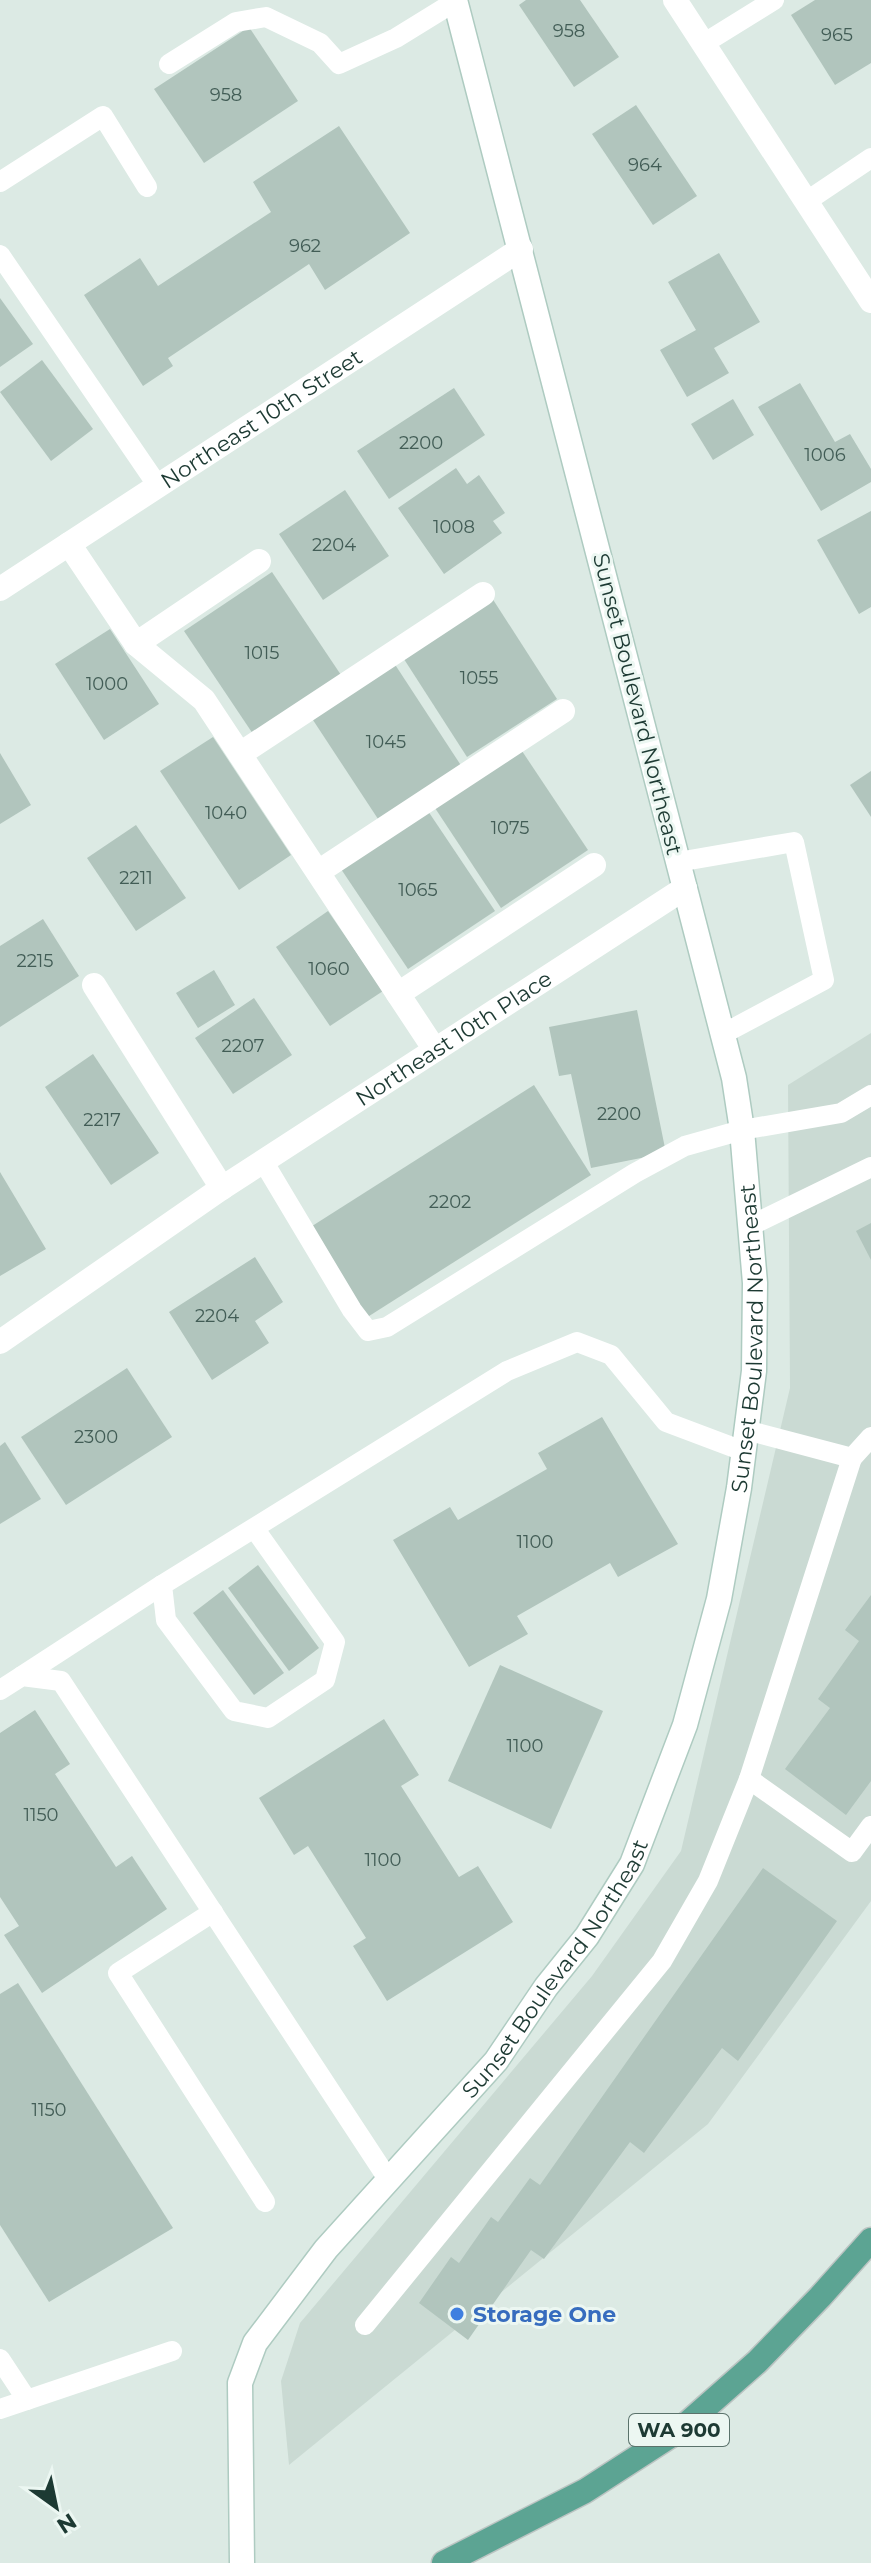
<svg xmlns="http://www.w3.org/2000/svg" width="871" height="2563" font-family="Montserrat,sans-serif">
<rect width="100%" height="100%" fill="#dceae4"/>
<path fill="#cadad3" d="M871,1033V1901L708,2124L289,2465L281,2381L300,2323L592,1976L681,1851L790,1388L788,1085Z"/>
<g fill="#b1c5bd">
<path d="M526,0H580L619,57L574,87L519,5Z"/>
<path d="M815,0H871V63L835,85L791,15Z"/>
<path d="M249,27L298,101L204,163L154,89Z"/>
<path d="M636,105L697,196L653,225L592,134Z"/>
<path d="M339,126L410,233L325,290L309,264L168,358L173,366L143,386L84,295L140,258L158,286L271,212L253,182Z"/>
<path d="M719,253L760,322L714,348L729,373L687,397L660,350L696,330L668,282Z"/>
<path d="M0,298L33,344L0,367Z"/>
<path d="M42,360L93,429L51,461L0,392Z"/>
<path d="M800,383L835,442L850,434L871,469V482L821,511L758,407Z"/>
<path d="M454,388L485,435L389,499L357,451Z"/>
<path d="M733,399L754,435L713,460L691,424Z"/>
<path d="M456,468L467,484L479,475L505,513L493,521L502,533L444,574L398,508Z"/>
<path d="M345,490L389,556L323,600L279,534Z"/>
<path d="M871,511V607L859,614L817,540Z"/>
<path d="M272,572L341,675L253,734L184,631Z"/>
<path d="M492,598L557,699L467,757L402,656Z"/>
<path d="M110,629L159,704L104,740L55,664Z"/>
<path d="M394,663L462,767L380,822L311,717Z"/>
<path d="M213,737L291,855L239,890L160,771Z"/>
<path d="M520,748L588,850L501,908L433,805Z"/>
<path d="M0,753L31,805L0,824Z"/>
<path d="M871,771V817L850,785Z"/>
<path d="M428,811L495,911L408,969L341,869Z"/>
<path d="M136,825L186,898L136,931L87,858Z"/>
<path d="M328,911L383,991L330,1026L276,947Z"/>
<path d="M43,919L79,976L0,1027V946Z"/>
<path d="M214,970L235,1005L198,1028L176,993Z"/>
<path d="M254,998L292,1055L233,1094L195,1038Z"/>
<path d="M637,1010L666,1153L591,1168L571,1074L559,1076L549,1027Z"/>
<path d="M93,1054L159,1153L111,1185L45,1087Z"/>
<path d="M534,1085L591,1175L366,1318L309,1228Z"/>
<path d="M0,1172L46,1249L0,1276Z"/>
<path d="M871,1223V1260L856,1231Z"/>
<path d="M255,1257L283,1302L255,1321L269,1343L212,1380L169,1312Z"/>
<path d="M127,1368L172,1437L66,1505L21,1437Z"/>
<path d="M602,1417L678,1544L618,1577L610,1563L517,1616L528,1634L469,1667L393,1540L450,1507L458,1520L547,1469L538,1453Z"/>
<path d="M5,1442L41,1499L0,1524V1446Z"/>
<path d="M258,1565L319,1648L289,1671L228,1588Z"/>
<path d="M223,1590L284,1673L254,1695L193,1613Z"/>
<path d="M871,1595V1781L846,1815L785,1769L830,1708L818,1699L859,1641L845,1630Z"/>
<path d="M500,1665L603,1711L551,1829L448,1781Z"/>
<path d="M35,1710L70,1764L55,1774L116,1867L132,1856L167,1909L42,1993L4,1935L19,1926L0,1897V1733Z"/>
<path d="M384,1719L419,1775L401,1786L459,1877L478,1866L513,1922L387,2001L353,1946L366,1938L308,1846L294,1855L259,1798Z"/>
<path d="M763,1868L837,1921L738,2061L722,2048L644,2153L630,2142L544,2259L531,2250L468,2340L419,2303L451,2257L459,2263L491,2217L498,2222L530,2178L540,2185Z"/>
<path d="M18,1983L173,2228L49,2302L0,2225V1994Z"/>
</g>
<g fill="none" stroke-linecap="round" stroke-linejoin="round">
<defs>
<g id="secondary">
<path id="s3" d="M242,2563L240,2383L255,2343L326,2249L496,2061L546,1987L587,1936L632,1864L685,1725L719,1599L739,1488L754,1371L755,1283L742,1130L734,1078L455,0"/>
</g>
<path id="primary" d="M444,2563L585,2491L681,2429L757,2362L820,2297L871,2240"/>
</defs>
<use href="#secondary" stroke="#aecbc1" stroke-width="27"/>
<use href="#primary" stroke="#bbc4c2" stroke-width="27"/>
<g stroke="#fff" stroke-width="20">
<path d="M703,44L774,0"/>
<path d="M169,64L236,22L266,17L320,43L339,64L396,38L456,1"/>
<path d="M0,182L103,116L147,187"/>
<path d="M807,201L871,158"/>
<path d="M0,255L158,486"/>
<path d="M678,862L794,842L824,980L723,1034"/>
<path d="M263,1161L352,1310L368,1331L387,1327L635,1173L685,1146L742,1130L841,1113L871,1095"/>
<path d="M750,1226L871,1167"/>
<path d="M746,1430L852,1458L871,1437"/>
<path d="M254,1528L335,1642L325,1680L268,1718L234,1711L166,1620L162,1585L507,1371L577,1342L611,1355L666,1422L743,1451"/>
<path d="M22,1676L162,1585"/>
<path d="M0,1690L22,1676L61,1681L388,2179"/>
<path d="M749,1779L852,1852L871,1826"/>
<path d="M213,1912L118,1973L265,2202"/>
<path d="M365,2325L662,1961L708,1881L749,1779L852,1458"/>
<path d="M0,2359L27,2400"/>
<path d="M0,2409L172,2351"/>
</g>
<g stroke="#fff" stroke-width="24">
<path d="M69,544L136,644L259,561"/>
<path id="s1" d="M0,589L521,249"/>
<path d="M136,644L204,700L435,1050"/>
<path d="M240,754L483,594"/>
<path d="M318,872L563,711"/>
<path d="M94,985L222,1188"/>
<path d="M398,994L594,865"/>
<path id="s2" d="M0,1342L222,1188L685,888"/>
</g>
<path stroke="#fff" stroke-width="24" d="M675,0L871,301"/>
<use href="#secondary" stroke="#fff" stroke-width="24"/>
<use href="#primary" stroke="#5ca493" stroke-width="24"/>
</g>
<circle fill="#3f7fe0" stroke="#ecf7f2" stroke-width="3" cx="457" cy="2314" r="8"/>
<g text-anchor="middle" stroke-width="6" stroke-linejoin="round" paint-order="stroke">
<g font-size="18" fill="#425d56">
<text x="569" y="37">958</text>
<text x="837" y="41">965</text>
<text x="226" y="101">958</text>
<text x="645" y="171">964</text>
<text x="305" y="252">962</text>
<text x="421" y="449">2200</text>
<text x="825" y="461">1006</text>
<text x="454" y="533">1008</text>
<text x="334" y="551">2204</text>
<text x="262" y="659">1015</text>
<text x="479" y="684">1055</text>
<text x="107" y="690">1000</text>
<text x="386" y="748">1045</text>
<text x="226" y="819">1040</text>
<text x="510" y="834">1075</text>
<text x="136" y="884">2211</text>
<text x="418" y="896">1065</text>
<text x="35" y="967">2215</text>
<text x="329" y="975">1060</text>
<text x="243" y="1052">2207</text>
<text x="619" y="1120">2200</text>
<text x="102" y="1126">2217</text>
<text x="450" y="1208">2202</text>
<text x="217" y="1322">2204</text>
<text x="96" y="1443">2300</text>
<text x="535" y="1548">1100</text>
<text x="525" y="1752">1100</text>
<text x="41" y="1821">1150</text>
<text x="383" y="1866">1100</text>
<text x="49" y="2116">1150</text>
</g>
<rect fill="#ecf7f2" stroke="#5b736c" stroke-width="2" x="629" y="2414" width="100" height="32" rx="6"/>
<g font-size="20" font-weight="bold" fill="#1d3a33">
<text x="679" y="2437">WA 900</text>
</g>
<g font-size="22" fill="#1d3a33" stroke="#ecf7f2">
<text dy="8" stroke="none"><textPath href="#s1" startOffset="312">Northeast 10th Street</textPath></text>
<text transform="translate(638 704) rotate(76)" y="8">Sunset Boulevard Northeast</text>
<text dy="8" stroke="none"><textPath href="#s2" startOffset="546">Northeast 10th Place</textPath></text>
<text dy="8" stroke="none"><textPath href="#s3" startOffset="1376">Sunset Boulevard Northeast</textPath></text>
<text dy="8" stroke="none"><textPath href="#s3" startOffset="704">Sunset Boulevard Northeast</textPath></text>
</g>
<g font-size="22" font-weight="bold" fill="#366cbe" stroke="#ecf7f2" text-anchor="start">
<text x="473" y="2322">Storage One</text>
</g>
</g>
<g transform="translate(56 2507) rotate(147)" stroke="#ecf7f2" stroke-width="6" paint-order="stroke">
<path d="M0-6L14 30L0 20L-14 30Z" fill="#1d3a33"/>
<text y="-12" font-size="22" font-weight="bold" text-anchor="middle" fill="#1d3a33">N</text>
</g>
</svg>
